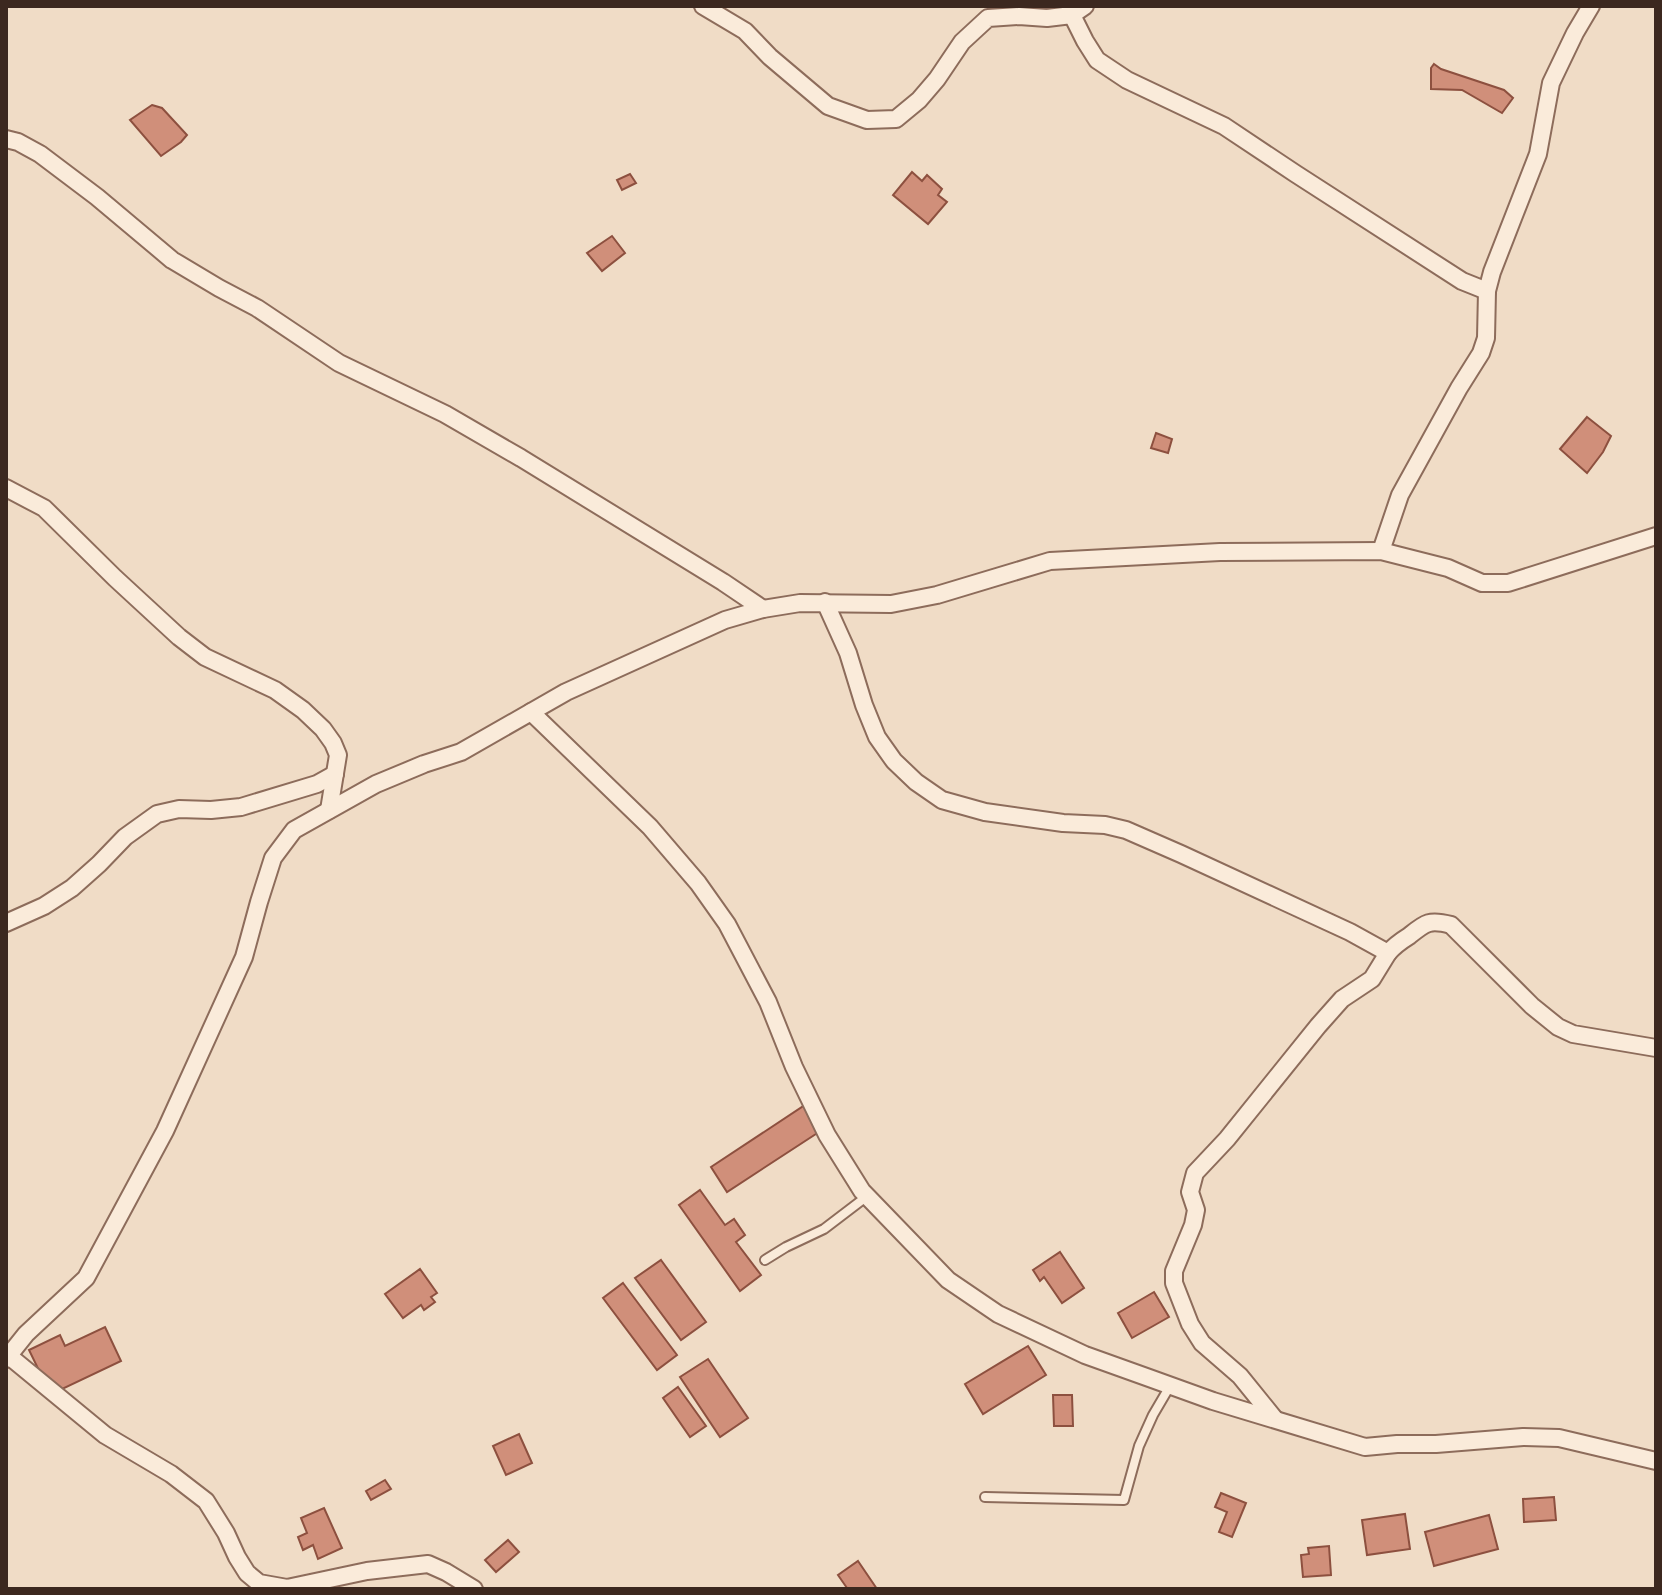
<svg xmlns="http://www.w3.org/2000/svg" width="1662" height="1595" font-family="'Zilla Slab',serif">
<rect width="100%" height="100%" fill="#f0dcc6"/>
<g fill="#d08f7a" stroke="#8d503f" stroke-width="2">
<path d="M1434,64L1441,69L1504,90L1513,98L1502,113L1462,90L1431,89V68Z"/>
<path d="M152,105L162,108L187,135L181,142L161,156L130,120Z"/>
<path d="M912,172L922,181L927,175L942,189L938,195L947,202L928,224L893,195Z"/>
<path d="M630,174L636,183L622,190L617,180Z"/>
<path d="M612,236L625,253L602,271L587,253Z"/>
<path d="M1587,417L1611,436L1603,452L1587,473L1560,449Z"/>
<path d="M1156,433L1172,439L1168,453L1151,448Z"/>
<path d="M805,1105L822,1130L727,1192L711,1167Z"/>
<path d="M700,1190L725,1225L734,1219L745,1235L736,1242L761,1275L740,1291L679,1205Z"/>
<path d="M1060,1252L1084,1288L1062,1303L1044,1277L1040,1281L1033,1270Z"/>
<path d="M661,1260L706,1322L681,1340L635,1278Z"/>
<path d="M420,1269L437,1293L431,1297L435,1302L424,1310L421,1305L403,1318L385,1294Z"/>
<path d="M623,1283L677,1355L657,1370L603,1298Z"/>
<path d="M1154,1292L1169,1317L1132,1338L1118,1313Z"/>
<path d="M105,1327L121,1361L58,1391L47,1387L29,1350L60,1335L65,1346Z"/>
<path d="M1028,1346L1046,1375L983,1414L965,1384Z"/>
<path d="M708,1359L748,1418L720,1437L680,1377Z"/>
<path d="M678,1387L706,1426L690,1437L663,1398Z"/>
<path d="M1053,1395H1072L1073,1426H1054Z"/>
<path d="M519,1434L532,1463L506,1475L493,1446Z"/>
<path d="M385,1480L391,1489L371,1500L366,1491Z"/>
<path d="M1221,1493L1246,1503L1232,1537L1219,1532L1227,1512L1215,1507Z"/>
<path d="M1554,1497L1556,1520L1524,1522L1523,1499Z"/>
<path d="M324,1508L342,1548L318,1559L313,1545L303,1550L298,1537L307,1533L301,1518Z"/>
<path d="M1405,1514L1410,1549L1367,1555L1362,1520Z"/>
<path d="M1489,1515L1498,1549L1434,1566L1425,1532Z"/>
<path d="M508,1540L519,1552L496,1572L485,1560Z"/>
<path d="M1329,1546L1331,1575L1303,1577L1301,1555L1309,1554L1308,1548Z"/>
<path d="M858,1561L877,1589H845L847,1588L838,1575Z"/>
</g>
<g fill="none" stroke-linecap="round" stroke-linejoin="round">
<defs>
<g id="service">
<path d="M765,1260L786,1247L824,1229L866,1197"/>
<path d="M985,1497L1124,1500L1139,1446L1153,1415L1170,1386"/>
</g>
<g id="minor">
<path d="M703,6L745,31L770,57L828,106L867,120L896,119L919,100L937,79L962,42L988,18L1019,16L1047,18L1072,15L1085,6"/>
<path d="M1072,15L1085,41L1097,60L1127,80L1224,126L1296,174L1462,281L1487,291"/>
<path d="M6,139L18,142L40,154L97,197L172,260L219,288L257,308L339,363L445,414L521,458L723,582L763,609"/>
<path d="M6,488L44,508L115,578L179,637L205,657L275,690L303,710L323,729L333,743L338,755L329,810"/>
<path d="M1381,551L1400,495L1459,388L1481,353L1486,338L1487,291L1492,272L1538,154L1551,83L1575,33L1591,6"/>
<path d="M825,602L848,653L864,705L877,737L894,761L916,782L942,800L985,812L1063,823L1105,825L1126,830L1181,854L1350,932L1388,953C1394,946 1401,941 1409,936C1425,923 1429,919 1451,925L1532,1006L1558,1027L1573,1034L1656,1048"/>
<path d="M531,712L650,827L698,883L727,924L768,1002L794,1067L827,1135L862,1191L948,1280L998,1314L1085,1355L1152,1379L1213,1401L1365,1447L1397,1444H1436L1523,1437L1559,1438L1656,1461"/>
<path d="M6,923L44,906L72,888L99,864L125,837L157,814L179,809L211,810L241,807L317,784L335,774"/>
<path d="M9,1356L105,1435L171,1474L206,1501L226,1533L237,1557L247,1573L259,1583L287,1588L367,1571L428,1564L446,1572L474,1589"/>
<path d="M6,1359L26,1334L86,1278L165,1131L244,957L259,902L273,858L294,830L376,784L424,764L461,752L566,692L725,620L763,609L800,603L891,604L937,595L1050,561L1220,552L1381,551L1448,568L1482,583H1508L1656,536"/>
<path d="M1274,1418L1240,1376L1202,1343L1190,1324L1174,1283V1271L1193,1225L1196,1210L1190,1192L1195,1173L1227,1139L1318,1026L1342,999L1372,979L1388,953"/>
</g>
</defs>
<use href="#service" stroke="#8d6c5b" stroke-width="12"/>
<use href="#minor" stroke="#8d6c5b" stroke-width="20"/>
<use href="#service" stroke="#faebda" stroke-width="8"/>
<use href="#minor" stroke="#faebda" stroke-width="16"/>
</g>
<rect width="1662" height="1595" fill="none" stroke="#3c281f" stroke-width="16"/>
</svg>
